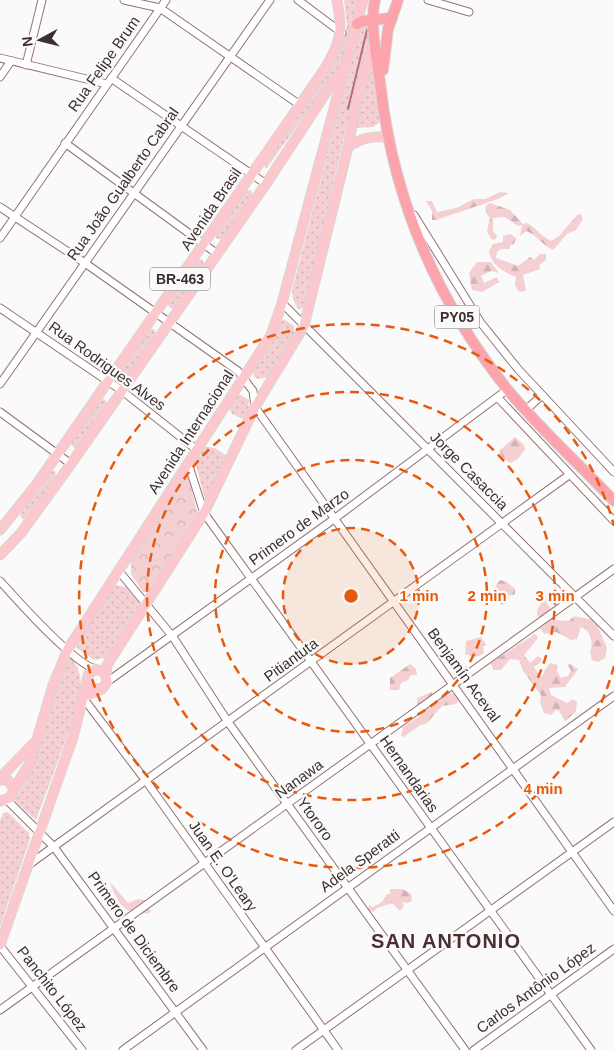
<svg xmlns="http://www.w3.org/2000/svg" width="614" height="1050" font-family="Arial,sans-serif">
<defs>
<pattern id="grass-dots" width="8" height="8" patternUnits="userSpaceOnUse" patternTransform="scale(1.25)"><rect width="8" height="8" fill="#f4d0d2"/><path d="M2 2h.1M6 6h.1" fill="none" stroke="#d2b3b5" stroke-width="1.8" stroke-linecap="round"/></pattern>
<pattern id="forest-firs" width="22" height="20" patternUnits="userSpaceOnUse" patternTransform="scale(1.25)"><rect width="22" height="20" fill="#f4d0d2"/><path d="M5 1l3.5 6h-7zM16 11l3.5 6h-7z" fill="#d2b3b5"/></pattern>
<pattern id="park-crowns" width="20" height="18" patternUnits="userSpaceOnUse" patternTransform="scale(1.25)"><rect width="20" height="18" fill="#f4d0d2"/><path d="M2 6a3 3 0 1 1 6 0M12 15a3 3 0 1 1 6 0" fill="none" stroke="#d2b3b5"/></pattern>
</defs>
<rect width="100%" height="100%" fill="#fafafa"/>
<g fill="url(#grass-dots)">
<path d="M344,0H359L341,65L266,169L264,164L335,62L347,26Z"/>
<path d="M367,25L369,26L370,40L348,120L305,306L299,310L293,300L292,290L361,27Z"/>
<path d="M373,59L380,122L373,127L356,128V117Z"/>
<path d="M251,190L253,197L224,239H217L215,234L245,191Z"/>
<path d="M202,259L205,266L176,308H170L167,303L197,260Z"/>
<path d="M284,319L294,326V336L268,377L259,379L254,377L253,371L280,322Z"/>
<path d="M149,329H154L157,336L128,377L122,378L119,373Z"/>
<path d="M239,394L249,400L248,413L245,420L232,414L229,408Z"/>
<path d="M104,399L108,403L80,448H74L71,443L100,400Z"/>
<path d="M205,447L215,448L227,456L205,500L196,465V460Z"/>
<path d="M49,471H55L57,478L23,520L20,515Z"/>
<path d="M115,585L126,587L139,603L138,606L105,658L94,660L77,648L76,644L112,587Z"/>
<path d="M68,657H70C84,672 82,688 78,707L36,820L16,802V798L28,775Z"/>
<path d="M8,812L29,833L30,839L0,927V821L3,813Z"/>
</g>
<g fill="url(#forest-firs)">
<path d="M500,192L509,193L498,199L436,220H432V211L426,201H432L437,212L456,208L474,199H485Z"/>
<path d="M490,203L510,210L523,224L527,223C536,228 541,236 551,241L559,236L577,215L581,214L583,219L576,230L567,234L553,250C543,246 536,234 526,231L520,236L522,225L518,226L505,217L493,218V231L497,236L495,240L491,239L487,231L490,218L485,211L486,206Z"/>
<path d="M510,234L516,238L514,244L510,245V249H501L497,252L496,258L518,266L530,257L534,260L540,254H546V260L539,265L540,269L523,275L526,291L519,292L515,285L516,277C505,273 490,264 489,251L493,244L503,242V236Z"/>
<path d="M477,262H491L499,273L491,271L481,276L484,283L497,277L499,282L482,292L472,290L469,273Z"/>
<path d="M515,437L524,445L525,449L518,459L510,463L502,457L499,451Z"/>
<path d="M500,580L507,582L515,589V594L504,597L506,600L502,605L495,597L496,585Z"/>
<path d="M544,599L551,609L554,620L569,621L574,616L595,620L607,648L605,658L598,662L592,660L590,652C594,644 590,629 581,627L577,639L571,640L556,632L544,634L540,628L545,625L537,615V610Z"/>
<path d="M535,634L538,638L524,655L530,663L538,656L542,659L540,663L534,667L541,677L550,663L558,665L557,671L561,678L568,676L571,670L568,666L569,663L578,669L565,687L549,688L551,695L567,703L573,699L577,702L576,712L565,721L559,711L556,710L551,715L544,713L540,702L541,695L523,671L519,660L510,659L501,670H493L491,663Z"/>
<path d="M481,637L486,645L483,646L484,653C477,658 473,657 465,654L466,641Z"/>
<path d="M410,664L416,669L417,675H411L408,680L401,683L399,690H390V678Z"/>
<path d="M432,692L433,697L426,705L430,708L449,692L456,695L460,700L456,704L442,706L426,724L420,725L404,737L401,736L403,727L420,716L423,709L418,708L417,698Z"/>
<path d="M111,883L128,903L138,899L145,900V908L151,910L150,913C134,915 124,912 117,898C114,892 111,889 111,883Z"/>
<path d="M390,889H403L411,894L412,901L407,903L402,902L404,906L400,911L392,903L377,908L373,912L368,910L369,905L373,907L382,902L387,894H390Z"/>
</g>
<path fill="url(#park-crowns)" d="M185,476H188L198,515L147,592H143L131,574V559Z"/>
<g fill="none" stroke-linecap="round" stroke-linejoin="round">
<path stroke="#b56e74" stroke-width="2" d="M348,109L367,30"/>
<defs>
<g id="minor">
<path d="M124,0L160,8L300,105"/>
<path d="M298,0L342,33"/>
<path d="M428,0L469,12"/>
<path d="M0,58L107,84"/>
<path d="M26,65L42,0"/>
<path d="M0,77L11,61"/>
<path d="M111,78L266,184"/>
<path d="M65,143L216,253"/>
<path d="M0,207L85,263L238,371L253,391L255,407L614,911"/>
<path d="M414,215L481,323L518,369L614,472"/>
<path d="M0,238L166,0"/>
<path d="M282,303L614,636"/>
<path d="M0,308L121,390L197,450"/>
<path d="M0,384L270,0"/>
<path d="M498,398L614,521"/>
<path d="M526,410L542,395"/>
<path d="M0,412L71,464"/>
<path d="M188,463L204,513L591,1050"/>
<path d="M118,570L173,637L228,722L465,1050"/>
<path d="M0,581C18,601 72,662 95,669"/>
<path d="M107,682L334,519L508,389"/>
<path d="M84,699L146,781L338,1050"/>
<path d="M7,800L54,847L203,1050"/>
<path d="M27,866L569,475"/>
<path d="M0,946L82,1050"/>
<path d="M0,1010L614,569"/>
<path d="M123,1050L614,696"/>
<path d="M296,1050L614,822"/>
<path d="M474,1050L614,949"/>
</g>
<g id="major">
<path d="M348,147C361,138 372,136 388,137"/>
<path d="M0,530L36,485L324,70C341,42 343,32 337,0"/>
<path d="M0,555L21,533L71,464L266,184L333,82L343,70"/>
<path d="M106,674L107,665L204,513L255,407L304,326L348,147L357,100L374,44"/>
<path d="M85,696L102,689L107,682L105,672L95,669L88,675L87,681L91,688L99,689"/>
<path d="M0,778L34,743"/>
<path d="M0,780H8L14,789L10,798L0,801"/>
<path d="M14,789L30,763L53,685L68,649L271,335L282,303L363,0"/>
<path d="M0,945L73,737L87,682"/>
</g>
<g id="highway">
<path d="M375,0C369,24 378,65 381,90C394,201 438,302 507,389C539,428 579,464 614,501"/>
<path d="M357,24L363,21L392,18"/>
<path d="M383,70L388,29L398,0"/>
</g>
</defs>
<use href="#minor" stroke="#967275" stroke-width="9"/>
<use href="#major" stroke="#d8d5d5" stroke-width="11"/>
<use href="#highway" stroke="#d8d5d5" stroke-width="12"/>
<use href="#minor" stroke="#fff" stroke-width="7"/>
<use href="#major" stroke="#fdc8cd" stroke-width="9"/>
<use href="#highway" stroke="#fca3ab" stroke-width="10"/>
</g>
<circle cx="351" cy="596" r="68" fill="#e8590c" fill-opacity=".12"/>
<g fill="none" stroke="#e8590c" stroke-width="2.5" stroke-dasharray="9 6">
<circle cx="351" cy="596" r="68"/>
<circle cx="351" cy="596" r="136"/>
<circle cx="351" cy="596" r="204"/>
<path d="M614 666A272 272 0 1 1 614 526"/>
</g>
<g text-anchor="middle" stroke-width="4.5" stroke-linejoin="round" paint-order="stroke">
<g fill="#fafafa" stroke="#766b6c" stroke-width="1">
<rect x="150" y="267.5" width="60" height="23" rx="4"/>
<rect x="434.5" y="305.5" width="45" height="23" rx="4"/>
</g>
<g font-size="14" font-weight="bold" fill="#3d2e2f">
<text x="180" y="284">BR-463</text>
<text x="457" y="322">PY05</text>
</g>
<g font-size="15" fill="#3d2e2f" stroke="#fafafa">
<text transform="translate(104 64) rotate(-55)" y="5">Rua Felipe Brum</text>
<text transform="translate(123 184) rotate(-55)" y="5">Rua João Gualberto Cabral</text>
<text transform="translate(211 209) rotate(-56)" y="5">Avenida Brasil</text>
<text transform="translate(107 366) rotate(36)" y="5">Rua Rodrigues Alves</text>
<text transform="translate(191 432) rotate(-57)" y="5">Avenida Internacional</text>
<text transform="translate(469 471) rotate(45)" y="5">Jorge Casaccia</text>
<text transform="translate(299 527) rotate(-36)" y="5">Primero de Marzo</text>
<text transform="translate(291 660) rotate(-36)" y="5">Pitiantuta</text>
<text transform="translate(464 675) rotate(54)" y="5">Benjamín Aceval</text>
<text transform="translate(409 774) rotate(55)" y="5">Hernandarias</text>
<text transform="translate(299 779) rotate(-36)" y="5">Nanawa</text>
<text transform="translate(315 819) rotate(54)" y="5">Ytororo</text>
<text transform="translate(360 861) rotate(-36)" y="5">Adela Speratti</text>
<text transform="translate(223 866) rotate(55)" y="5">Juan E. O'Leary</text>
<text transform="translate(134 932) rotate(54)" y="5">Primero de Diciembre</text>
<text transform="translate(536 988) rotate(-36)" y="5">Carlos Antônio López</text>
<text transform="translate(52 989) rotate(52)" y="5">Panchito López</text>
</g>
<g font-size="20" font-weight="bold" letter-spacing="1" fill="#4c2e31" stroke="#fafafa">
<text x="446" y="948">SAN ANTONIO</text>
</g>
</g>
<circle cx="351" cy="596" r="8" fill="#e8590c" stroke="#fafafa" stroke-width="2.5"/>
<g font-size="15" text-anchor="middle" font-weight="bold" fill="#e8590c" stroke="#fafafa" stroke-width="4.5" stroke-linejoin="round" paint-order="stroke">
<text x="419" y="601">1 min</text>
<text x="487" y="601">2 min</text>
<text x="555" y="601">3 min</text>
<text x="543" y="794">4 min</text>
</g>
<g transform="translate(40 40) rotate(263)" stroke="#fafafa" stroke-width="4" paint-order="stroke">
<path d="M0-4L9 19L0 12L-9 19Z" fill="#3d2e2f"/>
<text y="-8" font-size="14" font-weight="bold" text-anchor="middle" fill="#3d2e2f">N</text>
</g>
</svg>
